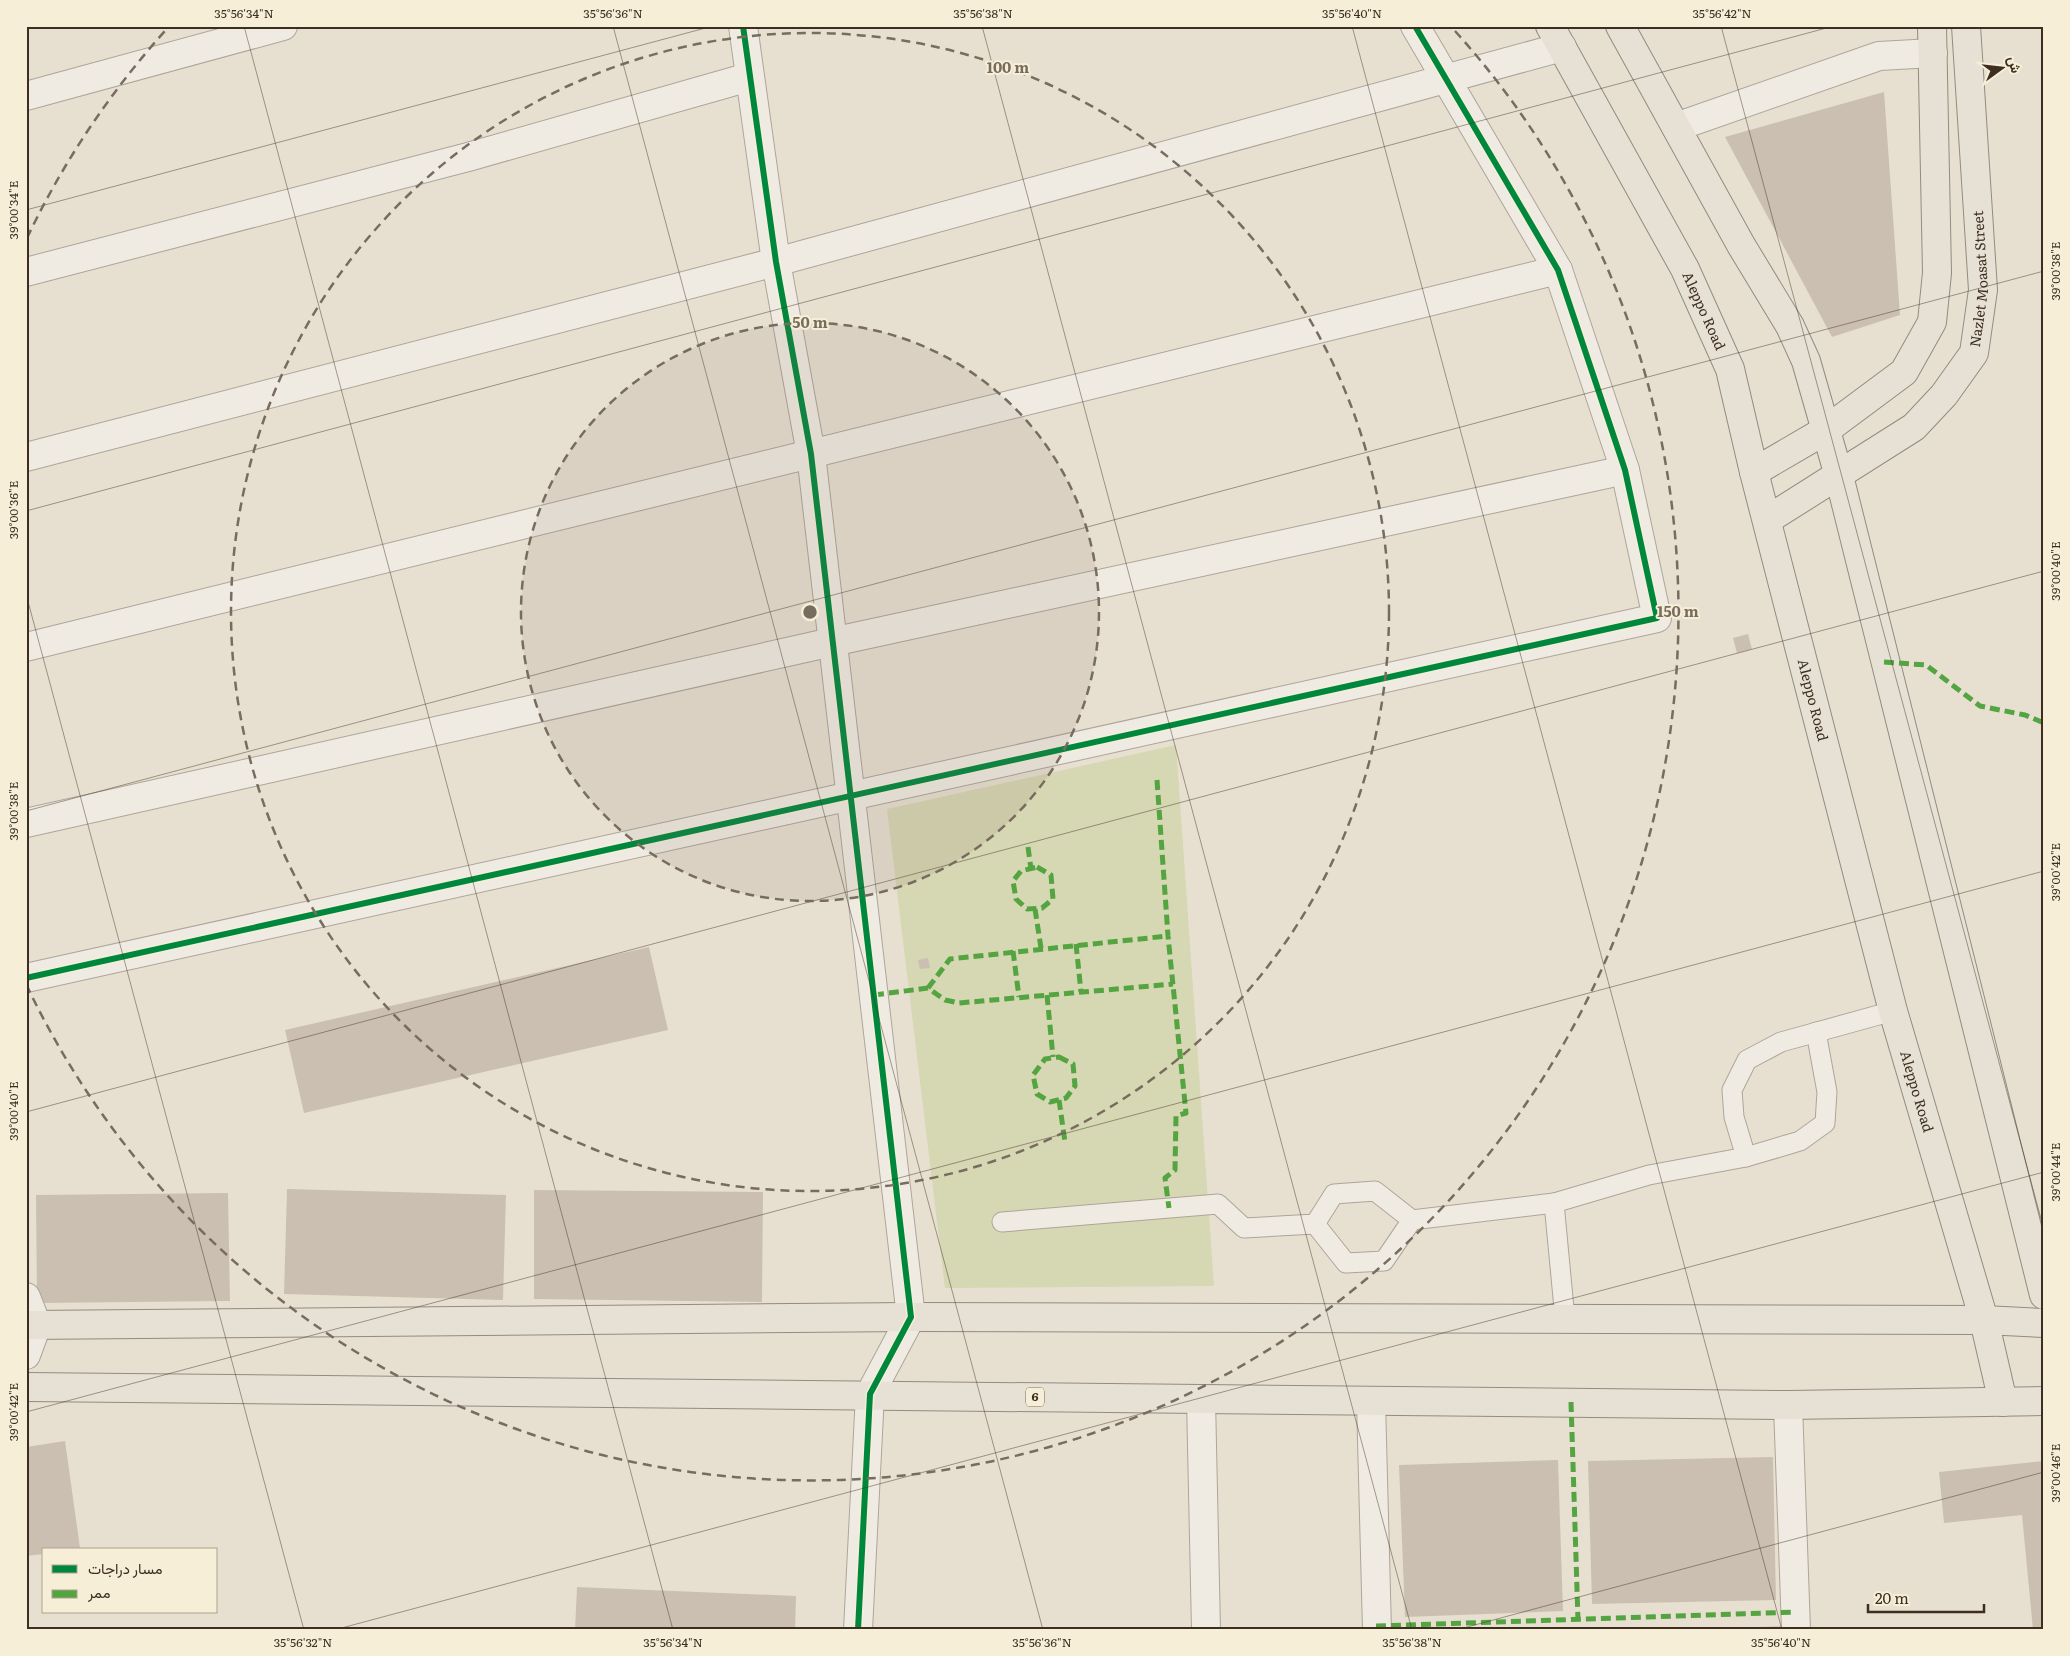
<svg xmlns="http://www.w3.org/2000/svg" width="2070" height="1656" font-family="Literata,Vazirmatn,serif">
<rect width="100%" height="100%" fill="#e7e0d1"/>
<path fill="#d6d7b3" d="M1176,745L1214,1286L945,1288L887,809Z"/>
<g fill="#cbbfb2">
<path d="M1884,92L1900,315L1832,337L1725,137Z"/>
<path d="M1748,634L1752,649L1737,653L1733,638Z"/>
<path d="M649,947L668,1030L304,1113L285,1030Z"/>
<path d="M928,958L930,968L920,969L918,960Z"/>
<path d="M287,1189L506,1195L503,1300L284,1294Z"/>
<path d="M534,1190L763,1192L762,1302L534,1299Z"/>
<path d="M228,1193L230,1301L37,1303L36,1195Z"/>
<path d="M65,1441L80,1548L44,1550V1554L26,1556V1447Z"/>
<path d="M1773,1457L1776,1600L1592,1604L1588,1461Z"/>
<path d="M1558,1460L1563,1611L1405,1617L1399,1465Z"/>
<path d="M2044,1461V1630H2033L2022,1515L1944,1523L1939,1472Z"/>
<path d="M577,1587L796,1596L795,1630H575Z"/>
<path d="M1786,1626V1630H1730V1628Z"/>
</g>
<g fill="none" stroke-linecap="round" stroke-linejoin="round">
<defs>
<g id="service">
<path d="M1746,1157L1734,1117L1732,1090L1747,1060L1781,1042L1893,1011"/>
<path d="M1002,1222L1218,1204L1244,1228L1315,1224L1334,1194L1375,1191L1412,1220L1554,1203"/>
<path d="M1315,1224L1346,1263L1384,1261L1412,1220"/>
<path d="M1565,1319L1554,1203L1649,1175L1746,1157L1800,1141L1825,1123L1827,1092L1816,1032"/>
</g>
<g id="minor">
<path d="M26,96L283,26"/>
<path d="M1676,127L1879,56L1933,53"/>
<path d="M26,272L468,157L749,77"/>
<path d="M26,457L776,262L1562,47"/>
<path d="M26,647L1558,270"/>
<path d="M26,823L832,642L1625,470"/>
<path d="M26,978L1657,618L1625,470L1558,270L1415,26"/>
<path d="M26,1297L37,1325L26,1355"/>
<path d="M1201,1399L1206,1630"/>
<path d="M1371,1402L1377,1630"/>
<path d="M1788,1405L1796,1630"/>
</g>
<path id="tertiary" d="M743,26L776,262L811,454L911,1317L870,1394L858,1630"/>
<g id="primary">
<path id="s1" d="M1550,26L1685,269L1730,369L1754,472L1893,1011L1984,1320L2003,1402"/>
<path d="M1620,26L1741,245L1790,326L1806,361L1839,476L2044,1295"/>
<path d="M1754,472L1826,430L1904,372L1932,322L1937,273L1932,26"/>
<path id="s2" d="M1767,520L1914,427L1944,395L1974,353L1983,290L1966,26"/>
<path d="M26,1325L911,1317L1984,1320L2044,1323"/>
<path d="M26,1387L1788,1405L2044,1401"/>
</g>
</defs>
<use href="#service" stroke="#ada599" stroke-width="21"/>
<use href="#minor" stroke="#ada599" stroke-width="30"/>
<use href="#tertiary" stroke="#ada599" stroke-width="30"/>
<use href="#primary" stroke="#928b80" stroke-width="30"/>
<use href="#service" stroke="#efebe3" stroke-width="19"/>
<use href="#minor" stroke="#efebe3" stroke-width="28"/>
<use href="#tertiary" stroke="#efebe3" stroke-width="28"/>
<use href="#primary" stroke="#e6e1d4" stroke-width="28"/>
<g stroke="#54a441" stroke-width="5" stroke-dasharray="10 5" stroke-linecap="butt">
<path d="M1884,662L1926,665L1980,706L2025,715L2044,723"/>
<path d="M1157,780L1168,936L1186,1113L1176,1116L1175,1170L1165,1178L1169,1208"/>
<path d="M1028,847L1031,869"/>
<path d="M1037,867L1051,875L1053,899L1042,908L1027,909L1016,899L1013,881L1021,871Z"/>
<path d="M1035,909L1041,948"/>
<path d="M1076,944L1081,992"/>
<path d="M1013,951L1019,997"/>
<path d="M928,988L950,959L1168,936"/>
<path d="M874,995L928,988L945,1000L959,1003L1173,984"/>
<path d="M1047,995L1053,1057"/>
<path d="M1059,1057L1073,1064L1075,1086L1066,1098L1050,1102L1037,1094L1033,1075L1045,1059Z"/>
<path d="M1059,1100L1065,1142"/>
<path d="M1571,1402L1578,1620"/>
<path d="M1376,1626L1795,1612"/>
</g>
<defs>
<g id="cycleway">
<path d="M743,26L776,262L811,454L911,1317L870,1394L858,1630"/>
<path d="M26,978L1657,618L1625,470L1558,270L1415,26"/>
</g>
</defs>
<use href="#cycleway" stroke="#f7eed8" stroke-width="9"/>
<use href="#cycleway" stroke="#00873e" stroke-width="6"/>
</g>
<path fill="none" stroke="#3d2e20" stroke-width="1" stroke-opacity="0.45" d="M244,26L673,1630M613,26L1043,1630M982,26L1412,1630M1352,26L1782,1630M1721,26L2044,1230M26,210L713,26M26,511L1834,26M26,594L304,1630M26,811L2044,271M26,1112L2044,571M26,1412L2044,871M334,1630L2044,1172M1456,1630L2044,1472"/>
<circle cx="810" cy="612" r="289" fill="#786c5e" fill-opacity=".12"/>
<g fill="none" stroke="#786c5e" stroke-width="2.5" stroke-dasharray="9 6">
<circle cx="810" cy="612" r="289"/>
<circle cx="810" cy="612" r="579"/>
<path d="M27 238A868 868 0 0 1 165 31M1455 31A868 868 0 1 1 27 986"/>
</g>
<g text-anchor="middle" stroke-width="4" stroke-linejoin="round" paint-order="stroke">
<rect fill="#f7eed8" stroke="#756857" stroke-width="1" x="1026" y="1387.5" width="18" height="19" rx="4"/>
<g font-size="12" font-weight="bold" fill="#3d2e20">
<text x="1035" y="1401">6</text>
</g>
<g font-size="14" fill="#3d2e20" stroke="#f7eed8">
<text dy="5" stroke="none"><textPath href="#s2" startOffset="344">Nazlet Moasat Street</textPath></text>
<text dy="5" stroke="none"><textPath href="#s1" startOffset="324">Aleppo Road</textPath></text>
<text dy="5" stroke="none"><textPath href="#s1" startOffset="729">Aleppo Road</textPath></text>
<text dy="5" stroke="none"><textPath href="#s1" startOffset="1134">Aleppo Road</textPath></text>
</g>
</g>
<circle cx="810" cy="612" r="8" fill="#786c5e" stroke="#f7eed8" stroke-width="2.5"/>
<g font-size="15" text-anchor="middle" font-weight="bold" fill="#786c5e" stroke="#f7eed8" stroke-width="4" stroke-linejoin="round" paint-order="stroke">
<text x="1008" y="73">100 m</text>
<text x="810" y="328">50 m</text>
<text x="1678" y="617">150 m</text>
</g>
<rect width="2070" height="1656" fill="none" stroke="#f7eed8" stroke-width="55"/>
<rect x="42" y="1548" width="175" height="65" fill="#f7eed8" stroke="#ada18e"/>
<rect x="52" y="1565" width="25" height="8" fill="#00873e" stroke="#ada18e"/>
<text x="88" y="1574" font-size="15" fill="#3d2e20">مسار دراجات</text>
<rect x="52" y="1590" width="25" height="8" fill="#54a441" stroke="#ada18e"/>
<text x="88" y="1598" font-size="15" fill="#3d2e20">ممر</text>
<g transform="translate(2002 68) rotate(75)" stroke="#f7eed8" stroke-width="4" paint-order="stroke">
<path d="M0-4L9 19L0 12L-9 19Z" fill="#3d2e20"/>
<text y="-8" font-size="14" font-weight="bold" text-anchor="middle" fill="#3d2e20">ش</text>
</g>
<path d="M1868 1604v8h116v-8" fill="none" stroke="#3d2e20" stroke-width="2.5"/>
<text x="1875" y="1604" font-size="15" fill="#3d2e20" stroke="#f7eed8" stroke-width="4" paint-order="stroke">20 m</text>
<rect x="28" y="28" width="2014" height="1600" fill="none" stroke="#3d2e20" stroke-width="2"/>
<g font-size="12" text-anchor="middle" fill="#3d2e20">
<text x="244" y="18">35°56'34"N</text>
<text x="613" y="18">35°56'36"N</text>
<text x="983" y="18">35°56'38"N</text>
<text x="1352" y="18">35°56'40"N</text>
<text x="1722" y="18">35°56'42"N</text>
<text transform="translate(14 210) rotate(-90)" y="4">39°00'34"E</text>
<text transform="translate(2056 271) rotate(-90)" y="4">39°00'38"E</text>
<text transform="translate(14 510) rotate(-90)" y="4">39°00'36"E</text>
<text transform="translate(2056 571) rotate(-90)" y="4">39°00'40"E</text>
<text transform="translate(14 811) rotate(-90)" y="4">39°00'38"E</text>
<text transform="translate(2056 872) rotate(-90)" y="4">39°00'42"E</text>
<text transform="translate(14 1111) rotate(-90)" y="4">39°00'40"E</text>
<text transform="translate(2056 1172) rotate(-90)" y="4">39°00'44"E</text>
<text transform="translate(14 1412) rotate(-90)" y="4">39°00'42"E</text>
<text transform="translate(2056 1473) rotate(-90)" y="4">39°00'46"E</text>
<text x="303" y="1647">35°56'32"N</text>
<text x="673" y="1647">35°56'34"N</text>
<text x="1042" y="1647">35°56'36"N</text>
<text x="1412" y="1647">35°56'38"N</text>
<text x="1781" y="1647">35°56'40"N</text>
</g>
</svg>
